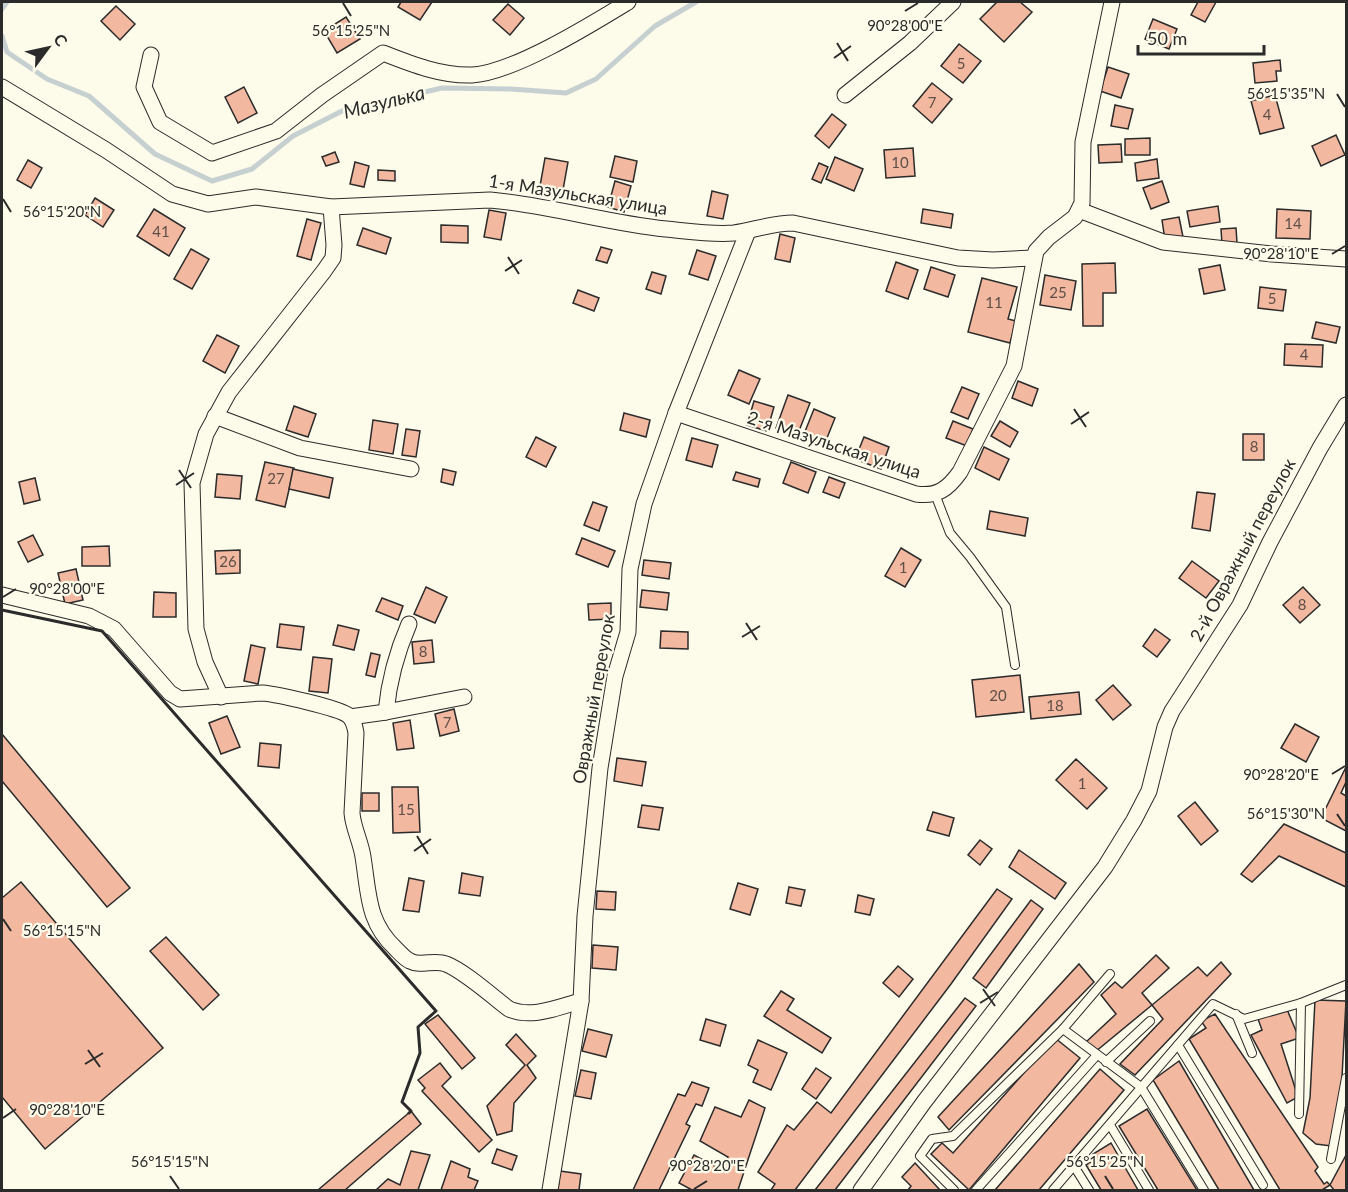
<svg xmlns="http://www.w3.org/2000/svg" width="1348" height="1192" font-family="Lato,sans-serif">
<rect width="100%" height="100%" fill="#fdfbea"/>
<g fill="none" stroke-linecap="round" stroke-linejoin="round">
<g stroke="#c7d0d0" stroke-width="5">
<path d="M2,9L7,2"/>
<path d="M2,36L7,52L47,79L89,96L155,154L212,181L252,169L293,136L342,111L442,88L511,89L566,93L596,79L655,26L696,2"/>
</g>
</g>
<g fill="#f2b8a0" stroke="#2b2b2b" stroke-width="1.5">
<path d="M401,2H432L420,20L398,7Z"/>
<path d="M997,2H1020L1032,12L1004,42L980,19Z"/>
<path d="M1198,2H1216L1205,22L1191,15Z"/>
<path d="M508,4L524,18L510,35L493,20Z"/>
<path d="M116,6L135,24L120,40L101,21Z"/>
<path d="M346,17L360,39L337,53L324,31Z"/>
<path d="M1153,19L1177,29L1169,49L1145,39Z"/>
<path d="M959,44L981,61L963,83L941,66Z"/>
<path d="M1280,60L1281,71H1276L1277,81L1255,83L1253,63Z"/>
<path d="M1108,67L1129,74L1121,98L1100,91Z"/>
<path d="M932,83L952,99L932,123L913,106Z"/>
<path d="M244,87L257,113L238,123L225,97Z"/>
<path d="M1275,95L1284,128L1260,134L1251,101Z"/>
<path d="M1115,105L1133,109L1128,129L1111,126Z"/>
<path d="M832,114L846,125L829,148L815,136Z"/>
<path d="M1336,135L1345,155L1321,166L1312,146Z"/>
<path d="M1150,138V155H1125V139Z"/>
<path d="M1121,144L1122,162L1099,163L1098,145Z"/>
<path d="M913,148L915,176L886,178L884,150Z"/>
<path d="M335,152L339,162L326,166L322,157Z"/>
<path d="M615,156L637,161L633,182L610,177Z"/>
<path d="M835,157L863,169L854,191L826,179Z"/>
<path d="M545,158L568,162L563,190L540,186Z"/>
<path d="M1157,159L1159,178L1137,181L1135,163Z"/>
<path d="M28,160L42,168L31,188L17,180Z"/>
<path d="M355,162L369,166L364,187L350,184Z"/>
<path d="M819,163L828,167L821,183L812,179Z"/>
<path d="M378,170L395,171V181L378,180Z"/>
<path d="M615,181L631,186L624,212L608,207Z"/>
<path d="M1162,181L1169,202L1151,209L1143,188Z"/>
<path d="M712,191L728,195L723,219L707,216Z"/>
<path d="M95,198L114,210L103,227L85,215Z"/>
<path d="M1218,206L1220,222L1190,227L1187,211Z"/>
<path d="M154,209L185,228L169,256L137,236Z"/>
<path d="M923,209L953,214L951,228L921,223Z"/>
<path d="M1277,209L1311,211L1310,239L1276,238Z"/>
<path d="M489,210L506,213L501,240L484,237Z"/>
<path d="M1179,217L1183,237L1165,240L1162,220Z"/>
<path d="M307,219L321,223L311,260L297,256Z"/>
<path d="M441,225L468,226V243L441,242Z"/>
<path d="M363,228L391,238L386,254L357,245Z"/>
<path d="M1236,228L1237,243L1222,244L1221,229Z"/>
<path d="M780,234L795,238L790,262L775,259Z"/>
<path d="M601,247L612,250L607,263L596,260Z"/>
<path d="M191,249L209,259L192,289L174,279Z"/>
<path d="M697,250L716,256L708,280L689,274Z"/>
<path d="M896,262L918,270L908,299L886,291Z"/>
<path d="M1115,263L1116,293H1103V326H1083L1082,264Z"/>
<path d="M1220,265L1225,290L1204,294L1199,269Z"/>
<path d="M931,267L955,275L948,297L924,289Z"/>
<path d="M652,272L666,276L661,294L646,289Z"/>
<path d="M1045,275L1076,281L1071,310L1040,305Z"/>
<path d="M982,278L1017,287L1008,319L1016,321L1010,343L968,332Z"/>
<path d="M1260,287L1286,290L1283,311L1258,308Z"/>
<path d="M578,290L599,298L594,311L573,303Z"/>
<path d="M1316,322L1340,327L1336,343L1312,338Z"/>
<path d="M217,335L239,346L225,373L203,361Z"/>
<path d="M1285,344L1323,345L1322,367L1284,365Z"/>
<path d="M739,370L760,379L749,404L728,395Z"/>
<path d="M1018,381L1038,389L1032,406L1012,398Z"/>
<path d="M962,387L979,394L968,419L951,412Z"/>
<path d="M788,395L810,403L797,436L776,428Z"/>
<path d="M754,401L774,407L767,431L747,425Z"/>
<path d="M294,406L316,414L308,437L286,430Z"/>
<path d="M814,409L835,418L825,443L804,434Z"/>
<path d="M624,413L650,420L646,437L620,430Z"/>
<path d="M373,420L398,424L393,454L369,450Z"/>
<path d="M953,421L973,429L967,446L946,438Z"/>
<path d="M1000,421L1018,432L1010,447L991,436Z"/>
<path d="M406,429L420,431L416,457L402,455Z"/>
<rect x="1243" y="434" width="21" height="26"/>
<path d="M536,437L556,447L546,467L526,457Z"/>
<path d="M864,437L889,447L881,469L855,459Z"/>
<path d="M692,438L718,445L712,467L686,460Z"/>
<path d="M984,447L1009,459L999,480L975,468Z"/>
<path d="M265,462L294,468L285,507L256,500Z"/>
<path d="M791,462L816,472L808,493L783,483Z"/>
<path d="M293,469L333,478L329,498L289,489Z"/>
<path d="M443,469L456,472L453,485L441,482Z"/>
<path d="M736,472L760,479L758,487L733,480Z"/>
<path d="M217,474L242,476L240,499L215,497Z"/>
<path d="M829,477L845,483L839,498L823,492Z"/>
<path d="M35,478L40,500L24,504L19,482Z"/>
<path d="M1197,492L1215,494L1210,531L1192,528Z"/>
<path d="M593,502L607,507L599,531L584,525Z"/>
<path d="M990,511L1028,518L1025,536L987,529Z"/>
<path d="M33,535L43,555L28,562L18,542Z"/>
<path d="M582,538L615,551L608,567L576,554Z"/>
<path d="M109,546L110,566H82V547Z"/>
<path d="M901,548L921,560L905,587L885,576Z"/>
<path d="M240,550V573L216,574L215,551Z"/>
<path d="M644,560L671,563L669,579L642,575Z"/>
<path d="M1192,561L1219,581L1206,598L1179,578Z"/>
<path d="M76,569L83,600L65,604L58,573Z"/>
<path d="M426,587L447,597L435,623L414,614Z"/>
<path d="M1303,587L1320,605L1300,623L1283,605Z"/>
<path d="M642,590L669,593L667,610L640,607Z"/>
<path d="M154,592L176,593V617H153Z"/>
<path d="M382,598L403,606L398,620L376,611Z"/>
<path d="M611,603V619L589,620L588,604Z"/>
<path d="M280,624L304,627L301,650L277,647Z"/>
<path d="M338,625L359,630L354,650L333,645Z"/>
<path d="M1155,629L1170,640L1157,657L1143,646Z"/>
<path d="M661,631L688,632V649L660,648Z"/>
<path d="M432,640L434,662L414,664L412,642Z"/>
<path d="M251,645L265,648L258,684L244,681Z"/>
<path d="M371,653L380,655L375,677L366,675Z"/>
<path d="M313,657L332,659L328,693L309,691Z"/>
<path d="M1020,675L1024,712L976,717L972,680Z"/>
<path d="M1113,685L1131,705L1113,720L1096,700Z"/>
<path d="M1079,692L1081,714L1031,719L1029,697Z"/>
<path d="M454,709L459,731L440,736L435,714Z"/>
<path d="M227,716L240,747L221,754L209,723Z"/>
<path d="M410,720L414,748L397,750L393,723Z"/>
<path d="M1295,724L1319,737L1306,762L1281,748Z"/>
<path d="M2,734L130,888L107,907L2,781Z"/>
<path d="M260,743L281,745L279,768L258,766Z"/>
<path d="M617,758L646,762L642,786L614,781Z"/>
<path d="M1076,759L1107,788L1087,809L1056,780Z"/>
<path d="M1346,767V782L1341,793L1346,796V831L1321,818Z"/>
<path d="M392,787H418L420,832L393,833Z"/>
<rect x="362" y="793" width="17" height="18"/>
<path d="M1195,802L1218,831L1201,845L1178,816Z"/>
<path d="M642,805L663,808L659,830L638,827Z"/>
<path d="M933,812L954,818L949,836L927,830Z"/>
<path d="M1284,824L1346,853V887L1279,856L1252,882L1241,874Z"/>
<path d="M980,840L992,849L980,865L968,855Z"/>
<path d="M1019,850L1066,883L1055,899L1009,867Z"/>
<path d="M462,873L483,877L480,896L459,893Z"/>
<path d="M409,878L424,881L419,912L403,910Z"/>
<path d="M21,882L163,1048L45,1149L2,1097V898Z"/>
<path d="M738,883L758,889L750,915L730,909Z"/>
<path d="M789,887L805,890L801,906L786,903Z"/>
<path d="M997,889L1012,899L951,984L795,1190H771L775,1184L758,1172L787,1125L794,1130L817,1102L831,1113Z"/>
<path d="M597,891L616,892L615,910L596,909Z"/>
<path d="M858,895L874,899L870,915L855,912Z"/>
<path d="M1031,900L1043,909L986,988L973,978Z"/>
<path d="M166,937L219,995L203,1010L150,951Z"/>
<path d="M593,945L618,947L616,970L592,968Z"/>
<path d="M1156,955L1169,968L1142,993L1152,1005L1095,1052L1086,1042L1116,1014L1101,995L1115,982L1122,988Z"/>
<path d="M1221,962L1231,974L1135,1075L1120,1064L1163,1019L1152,1005L1198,967L1207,976Z"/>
<path d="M1079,964L1094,982L949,1130L938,1117Z"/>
<path d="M898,966L913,979L899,997L883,983Z"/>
<path d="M781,991L794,999L787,1010L831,1038L822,1053L764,1016Z"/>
<path d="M965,998L976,1006L835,1190H815Z"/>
<path d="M1315,1000L1346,1001L1341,1096L1331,1146L1316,1144L1303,1133L1310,1098Z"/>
<path d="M1286,1007L1299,1038L1281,1044L1298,1097L1287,1103L1251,1035L1262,1030L1258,1019Z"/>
<path d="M1215,1014L1318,1167L1315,1171L1324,1184L1327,1182L1330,1185L1322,1190H1280L1189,1039L1206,1028L1201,1021Z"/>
<path d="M438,1015L475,1058L462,1069L425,1024Z"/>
<path d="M706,1019L726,1025L720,1046L700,1040Z"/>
<path d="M588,1029L612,1035L606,1057L582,1051Z"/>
<path d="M516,1034L536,1056L527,1065L536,1078L514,1103L512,1131L497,1135L487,1106L525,1065L506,1045Z"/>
<path d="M1055,1038L1080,1058L969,1190L931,1154L942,1143L953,1153Z"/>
<path d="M758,1040L787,1053L771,1090L753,1082L758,1070L748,1065Z"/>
<path d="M1179,1061L1254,1190H1219L1153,1080Z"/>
<path d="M440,1063L451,1077L442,1086L492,1140L479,1152L422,1091L425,1088L418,1080Z"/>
<path d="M816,1068L831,1078L816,1099L802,1089Z"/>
<path d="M1100,1069L1124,1090L1039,1190H995Z"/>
<path d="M581,1070L596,1073L591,1099L575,1096Z"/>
<path d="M692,1082L709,1088L702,1106L696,1104L686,1124L690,1126L659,1190H633L678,1094L685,1096Z"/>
<path d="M749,1100L765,1108L738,1190H692L679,1183L694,1155L722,1170L728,1157L700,1141L715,1107L741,1117Z"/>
<path d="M1147,1109L1197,1190H1158L1119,1126Z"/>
<path d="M411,1111L421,1124L345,1190H318Z"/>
<path d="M1111,1143L1138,1190H1101L1086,1165L1095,1159L1093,1154Z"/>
<path d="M497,1149L517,1156L512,1170L492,1163Z"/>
<path d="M411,1151L430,1155L418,1190H376L388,1179L400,1185Z"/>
<path d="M1346,1155V1190H1334L1330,1185Z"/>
<path d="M451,1161L470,1169L468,1177L478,1181L474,1190H441Z"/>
<path d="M915,1163L940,1190H908L911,1186L902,1177Z"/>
<path d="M560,1171L581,1174L579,1190H558Z"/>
</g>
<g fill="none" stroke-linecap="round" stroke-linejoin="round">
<defs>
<g id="lane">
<path d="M935,494L950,533L970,557L1006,607L1015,665"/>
<path d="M1110,974L1063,1029L1141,1087L1204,1190"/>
<path d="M1236,1014L1252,1053"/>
<path d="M1178,1045L1263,1185"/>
<path d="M1106,1062L1150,1021"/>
<path d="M1299,1114L1301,1003"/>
<path d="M1110,1125L1149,1190"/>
<path d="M1331,1159L1346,1078"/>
<path d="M1074,1166L1089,1190"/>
<path d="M954,1190L920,1156L932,1139L953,1136L1063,1029"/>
<path d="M976,1190L1097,1055"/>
<path d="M1053,1190L1213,1004L1244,1019L1301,1003L1346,985"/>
</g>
<g id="street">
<path d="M151,55L144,87L160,122L212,153L276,131L322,95L383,53C411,64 441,76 472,75C513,73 592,24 628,2"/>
<path d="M2,87L106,150L172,194L208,204L256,197L331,207L490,200C549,205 607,223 666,229C687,231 713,235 734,233C754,230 773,223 793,223L958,258L993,260L1033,258"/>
<path d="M845,95L910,43L953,2"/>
<path d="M1079,210L1163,242L1272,254L1346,259"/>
<path d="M676,413L916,494C937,497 948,489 960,472L1014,366L1036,251L1049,237L1075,217L1082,203L1083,142L1112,2"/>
<path d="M215,416L300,448L411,469"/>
<path d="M2,595L89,616L114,629L170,693L180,699L262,693C276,694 340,708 349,716C354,721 355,727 356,733L352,813C353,828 361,842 363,857C369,894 367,922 396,949C400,953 405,959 410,961C421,967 434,959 446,964C464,971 492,996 509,1009C532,1019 558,1007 581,1001"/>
<path d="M221,697L205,662L196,629L192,483L206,434L229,392L324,271L333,258L334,245L331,207"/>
<path d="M386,712C389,680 396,654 409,624"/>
<path d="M350,717L386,712L464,697"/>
<path d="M550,1190L581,1001L585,916L600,768L615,676L628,632L630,569L644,504L676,413L748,231"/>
<path d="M861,1190L924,1102L1105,867L1134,820L1149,791L1165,727L1172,711L1240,605L1270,542L1320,448L1346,405"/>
</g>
</defs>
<use href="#lane" stroke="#2b2b2b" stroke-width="10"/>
<use href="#street" stroke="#2b2b2b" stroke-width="17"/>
<use href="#lane" stroke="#fdfbea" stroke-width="8"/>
<use href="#street" stroke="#fdfbea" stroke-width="15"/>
<path stroke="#2b2b2b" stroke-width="3" d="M2,610L102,631L436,1011L418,1027L420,1053L402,1102L411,1111L409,1113"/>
</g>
<path fill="none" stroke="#2b2b2b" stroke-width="2" d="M343,3L351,16M905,11L918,3M837,43L848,61M834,58L851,46M1337,94L1345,107M3,199L11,212M1332,254L1345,246M508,257L519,274M505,271L522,260M1074,409L1086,427M1071,424L1089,412M179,470L191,488M176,485L194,473M3,597L16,589M746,623L757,640M742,637L760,626M1332,774L1345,766M1337,814L1345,826M417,836L428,854M414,851L431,839M3,919L11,931M983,989L995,1006M980,1003L998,992M88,1050L100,1067M85,1064L103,1053M3,1118L16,1109M170,1176L179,1189M1105,1176L1113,1189M694,1189L707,1181"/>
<g text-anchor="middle" stroke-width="4.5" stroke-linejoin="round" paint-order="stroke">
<g font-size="15" fill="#5d4e48">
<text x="961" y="69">5</text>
<text x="932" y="108">7</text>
<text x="1267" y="120">4</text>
<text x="900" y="168">10</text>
<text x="1293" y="229">14</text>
<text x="161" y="237">41</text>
<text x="1058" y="298">25</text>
<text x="1272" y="304">5</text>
<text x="994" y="308">11</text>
<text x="1304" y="360">4</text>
<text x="1254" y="452">8</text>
<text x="276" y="484">27</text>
<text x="228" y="567">26</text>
<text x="903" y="573">1</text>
<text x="1302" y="610">8</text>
<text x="423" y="657">8</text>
<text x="998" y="701">20</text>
<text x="1055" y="711">18</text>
<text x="447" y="728">7</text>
<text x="1082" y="789">1</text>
<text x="406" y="815">15</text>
</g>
<g font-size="18" fill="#2b2b2b" stroke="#fdfbea">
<text transform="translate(578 195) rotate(9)" y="6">1-я Мазульская улица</text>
<text transform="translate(834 445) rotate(18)" y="6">2-я Мазульская улица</text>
<text transform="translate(1243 550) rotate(-62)" y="6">2-й Овражный переулок</text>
<text transform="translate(594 699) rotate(-80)" y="6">Овражный переулок</text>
</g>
<g font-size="20" font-style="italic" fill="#2b2b2b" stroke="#fdfbea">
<text transform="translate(384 102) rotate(-14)" y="7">Мазулька</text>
</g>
</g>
<g font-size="15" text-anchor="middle" fill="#2b2b2b" stroke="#fdfbea" stroke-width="4.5" stroke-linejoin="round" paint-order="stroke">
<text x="905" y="31">90°28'00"E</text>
<text x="351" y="36">56°15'25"N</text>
<text x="1286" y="99">56°15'35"N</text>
<text x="62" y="217">56°15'20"N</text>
<text x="1281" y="259">90°28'10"E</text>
<text x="67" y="594">90°28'00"E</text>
<text x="1281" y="780">90°28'20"E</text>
<text x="1286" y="819">56°15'30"N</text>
<text x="62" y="936">56°15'15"N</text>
<text x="67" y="1115">90°28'10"E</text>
<text x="170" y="1167">56°15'15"N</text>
<text x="1105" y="1167">56°15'25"N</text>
<text x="707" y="1171">90°28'20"E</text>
</g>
<rect width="1348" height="1192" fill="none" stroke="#2b2b2b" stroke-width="6"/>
<g transform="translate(48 48) rotate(57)" stroke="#fdfbea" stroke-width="4.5" paint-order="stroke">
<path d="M0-4.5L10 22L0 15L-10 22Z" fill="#2b2b2b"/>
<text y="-9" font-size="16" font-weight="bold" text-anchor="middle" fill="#2b2b2b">С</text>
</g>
<path d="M1138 45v9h126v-9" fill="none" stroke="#2b2b2b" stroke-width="3"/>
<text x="1147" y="45" font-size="18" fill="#2b2b2b" stroke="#fdfbea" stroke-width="4.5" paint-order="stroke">50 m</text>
</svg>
